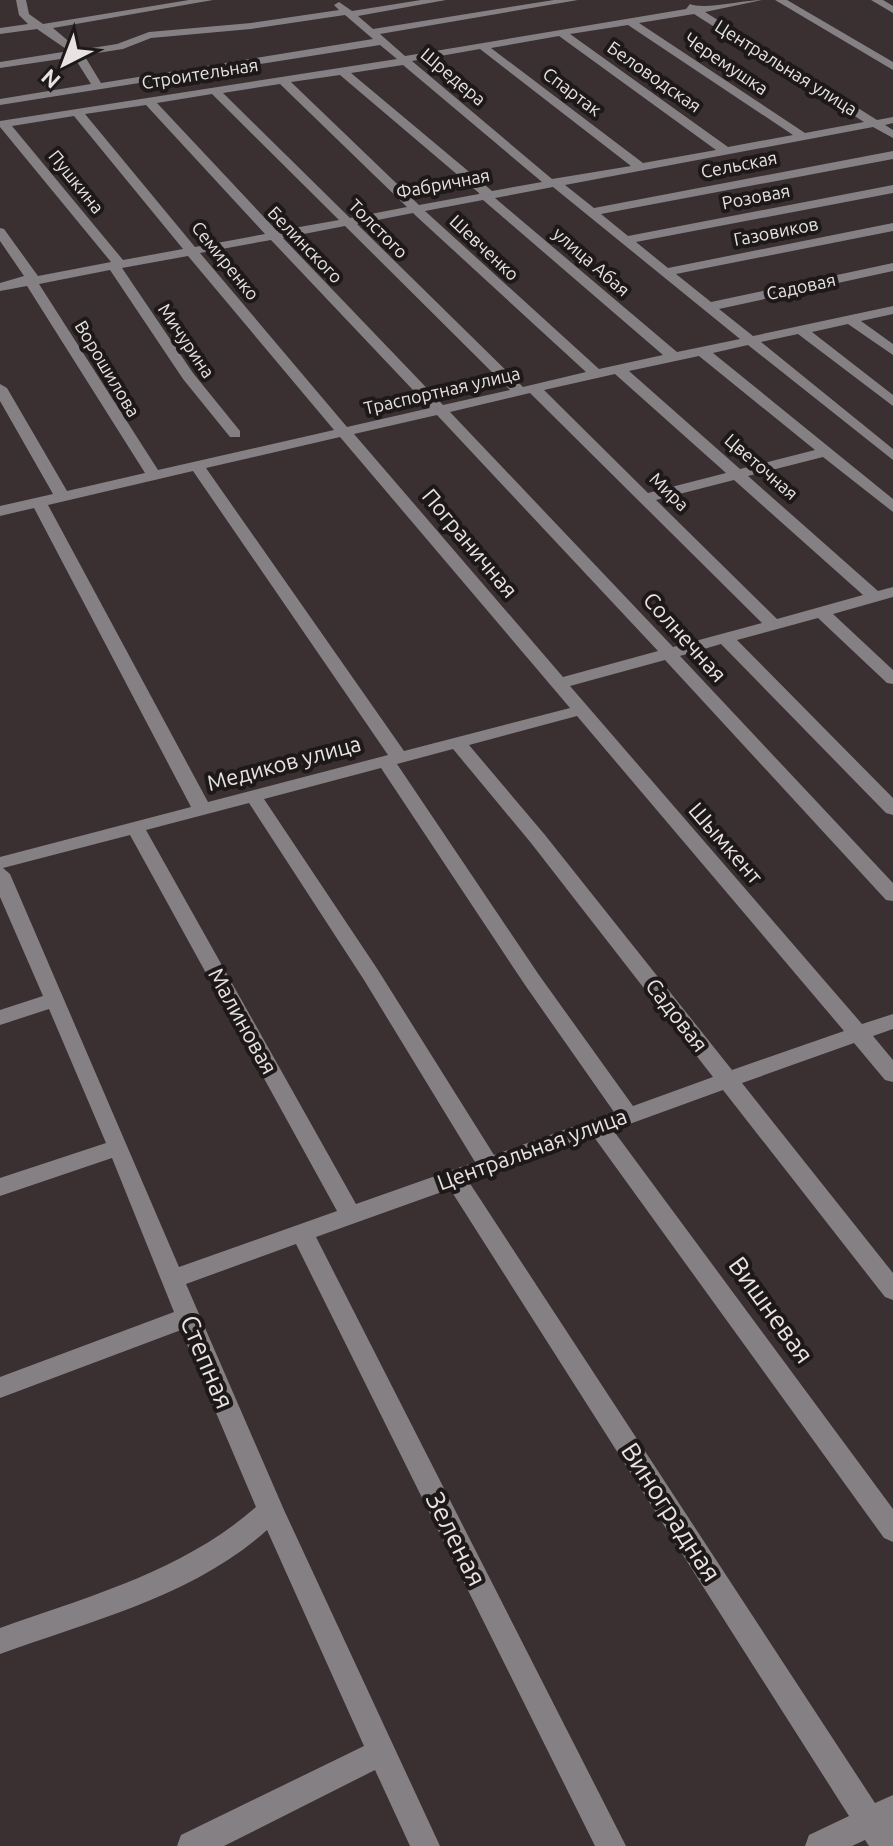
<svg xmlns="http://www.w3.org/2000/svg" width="893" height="1846" font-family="Ubuntu,sans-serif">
<rect width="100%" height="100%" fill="#3a2f31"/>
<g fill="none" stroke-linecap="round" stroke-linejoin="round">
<g fill="#858083" fill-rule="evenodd">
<path d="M16,0H26L29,14L43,24L189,0H213L53,28L79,50L117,44L149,32L251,23L339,10L334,5L339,2L352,11L421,0H446L358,16L373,29L554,0H578L380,34L405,56L686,9L690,4C705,10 743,0 762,0L705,12L877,120L893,117V123L885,125L893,130V138L873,127L565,185L594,208L893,151V159L601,214L628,236L893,185V193L636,242L668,268L893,223V231L676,274L711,302L893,263V271L719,309L753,336L893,306V314L861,321L893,344V355L848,324L812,332L893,395V406L798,334L761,342L893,449V460L748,345L713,353L893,499V512L823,457L748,476L878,591L893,587V597L833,614L893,670V684L887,683L818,618L737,640L893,798V815L886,813L721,644L680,656L893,883V901L886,900L665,660L570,686L862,1024L893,1014V1029L873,1036L893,1060V1082L885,1080L854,1043L742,1083L893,1273V1300L885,1297L723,1090L613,1130L893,1509V1542L884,1538L594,1137L469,1182L875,1803L893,1795V1846H869L865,1840L852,1846H805L809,1835L849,1816L450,1189L316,1237L626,1846H595L296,1244L186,1284L284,1510L440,1846H410L375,1770L224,1846H177L181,1835L364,1746L267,1530C194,1596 90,1621 0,1654V1628C90,1596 183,1571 256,1507L181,1330L0,1398V1377L174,1312L112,1158L0,1196V1178L106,1143L49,1009L0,1025V1010L43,996L0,897V857L191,807L34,508L0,516V506L53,494L0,401V384L7,388L67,491L145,473L27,286L0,291V283L24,276L0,241V228L4,229L38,276L111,262L0,127V121L397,59L380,45L0,105V99L91,84L74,57L0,68V62L69,51L37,29L0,34V28L28,24L19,15ZM694,14L864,122L805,133L639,23ZM345,15L373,39L101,83L84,55L123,49L151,38L251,29ZM628,25L793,135L728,147L570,34ZM559,36L716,150L643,163L491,48ZM480,49L631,166L552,179L412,61ZM403,65L542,182L492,191L351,73ZM340,75L479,193V194L419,205L291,82ZM280,84L407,207L350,218L223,93ZM212,94L339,220L277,231L157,103ZM146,105L265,234L195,247L85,114ZM74,116L183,249L123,260L12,126ZM553,187L740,339L677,352L495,198ZM483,200L663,355L599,369L425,211ZM413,213L415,215L586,372L523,387L357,224ZM345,226L510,390L443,405L283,238ZM271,240L430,408L347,427L200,253ZM188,256L334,430L158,470L39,284L110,270L183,379L230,437H240V431L193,373L122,268ZM699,356L815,450L740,469L629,371ZM615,374L726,473L648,493L544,390ZM530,393L762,623L673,647L450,412ZM437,415L658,651L563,677L354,434ZM340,437L570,708L404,751L206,468ZM193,471L388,755L208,802L48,505ZM734,480L863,595L777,619L656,500ZM577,716L844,1031L732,1070L545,835L469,745ZM453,749L531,843L713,1077L633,1106L539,975L397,764ZM381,768L525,985L614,1112L494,1155L378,970L264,799ZM249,803L364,980L475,1162L356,1204L146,830ZM130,835L337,1211L179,1267L10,874L3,868Z"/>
<path d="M775,0H787L893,62V70Z"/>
<path d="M871,0H883L893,6V13Z"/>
</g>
</g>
<g text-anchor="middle" stroke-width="8" stroke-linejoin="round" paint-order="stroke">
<g font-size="18" fill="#e9e2e3" stroke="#1e1919">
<text transform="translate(726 64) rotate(34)" y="6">Черемушка</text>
<text transform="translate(786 68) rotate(32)" y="6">Центральная улица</text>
<text transform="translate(200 74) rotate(-9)" y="6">Строительная</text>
<text transform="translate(453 77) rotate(40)" y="6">Шредера</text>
<text transform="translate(654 77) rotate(35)" y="6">Беловодская</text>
<text transform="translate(572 92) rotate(37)" y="6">Спартак</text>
<text transform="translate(739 165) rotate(-11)" y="6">Сельская</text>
<text transform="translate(76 182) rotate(51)" y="6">Пушкина</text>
<text transform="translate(443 184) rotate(-11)" y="6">Фабричная</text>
<text transform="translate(756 197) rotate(-11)" y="6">Розовая</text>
<text transform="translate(378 229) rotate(45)" y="6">Толстого</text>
<text transform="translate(776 232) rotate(-11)" y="6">Газовиков</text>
<text transform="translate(305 245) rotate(46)" y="6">Белинского</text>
<text transform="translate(484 248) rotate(43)" y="6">Шевченко</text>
<text transform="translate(225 261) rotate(51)" y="6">Семиренко</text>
<text transform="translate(591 262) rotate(41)" y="6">улица Абая</text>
<text transform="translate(801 287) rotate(-12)" y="6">Садовая</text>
<text transform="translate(186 341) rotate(56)" y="6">Мичурина</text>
<text transform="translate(107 369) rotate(59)" y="6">Ворошилова</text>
<text transform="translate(442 391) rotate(-13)" y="6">Траспортная улица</text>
<text transform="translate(761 467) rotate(41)" y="6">Цветочная</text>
<text transform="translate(669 492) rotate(44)" y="6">Мира</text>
</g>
<g font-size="22" fill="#e9e2e3" stroke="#1e1919">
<text transform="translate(470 543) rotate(50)" y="8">Пограничная</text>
<text transform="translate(685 637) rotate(48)" y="8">Солнечная</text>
<text transform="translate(284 763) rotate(-15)" y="8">Медиков улица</text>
<text transform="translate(726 843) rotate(49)" y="8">Шымкент</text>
<text transform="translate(677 1015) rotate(52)" y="8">Садовая</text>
<text transform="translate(243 1021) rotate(61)" y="8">Малиновая</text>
<text transform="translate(532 1149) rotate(-20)" y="8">Центральная улица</text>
</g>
<g font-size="26" fill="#e9e2e3" stroke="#1e1919">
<text transform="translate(771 1310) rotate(54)" y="9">Вишневая</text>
<text transform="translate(207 1362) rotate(67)" y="9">Степная</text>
<text transform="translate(671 1512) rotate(57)" y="9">Виноградная</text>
<text transform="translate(456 1539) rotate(63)" y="9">Зеленая</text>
</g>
</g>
<g transform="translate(64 64) rotate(222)" stroke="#1e1919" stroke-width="6" paint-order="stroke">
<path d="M0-6L14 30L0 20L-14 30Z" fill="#e9e2e3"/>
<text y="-12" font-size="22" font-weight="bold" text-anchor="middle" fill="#e9e2e3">N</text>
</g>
</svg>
